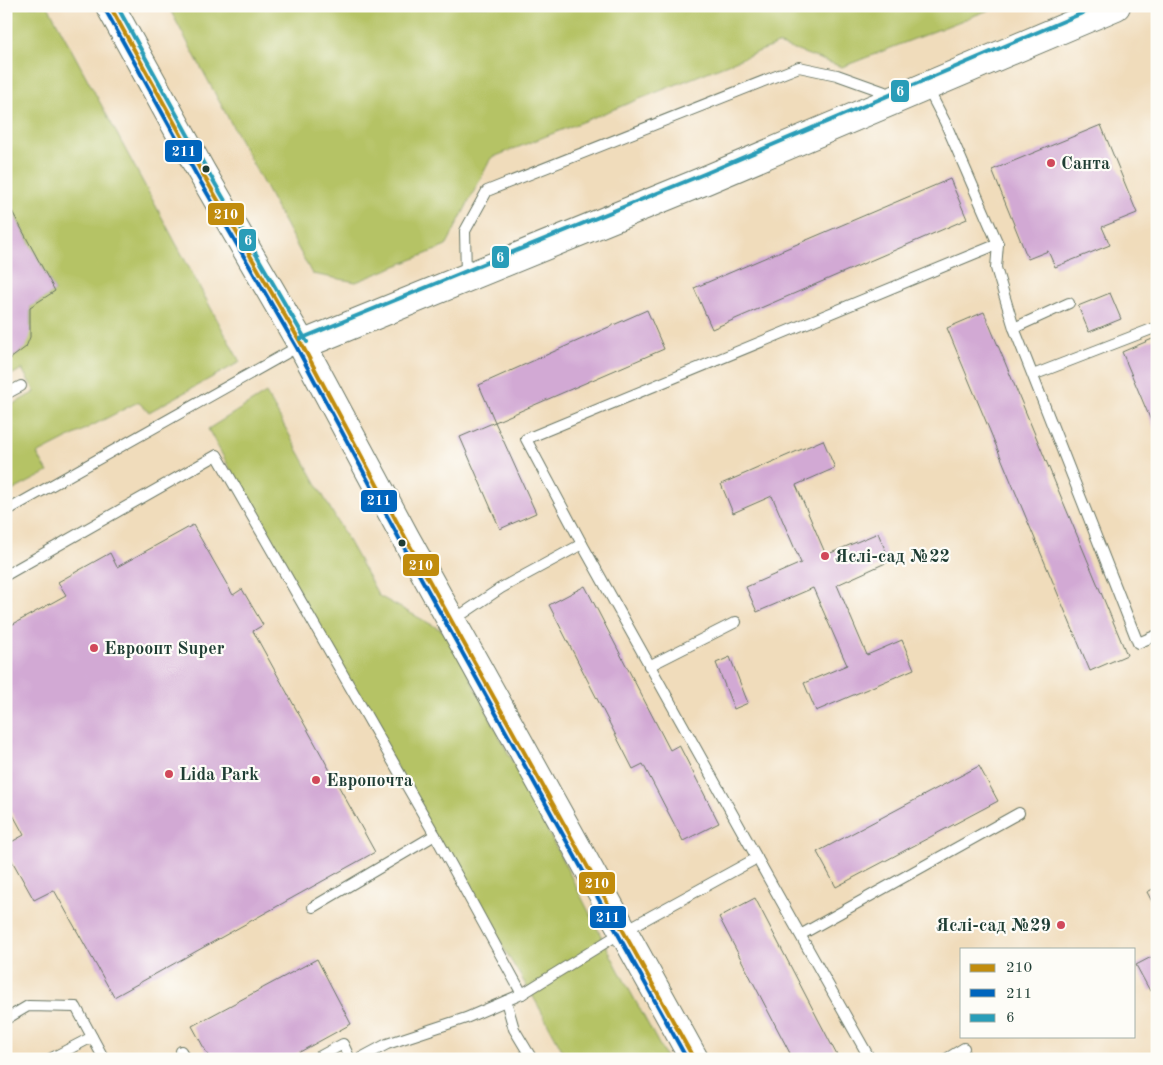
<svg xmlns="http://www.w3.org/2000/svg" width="1163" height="1065" font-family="'Old Standard TT',serif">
<rect width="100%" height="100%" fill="#fdfcf7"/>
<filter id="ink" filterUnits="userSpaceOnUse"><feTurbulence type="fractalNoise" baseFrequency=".02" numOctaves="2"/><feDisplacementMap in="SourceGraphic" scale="10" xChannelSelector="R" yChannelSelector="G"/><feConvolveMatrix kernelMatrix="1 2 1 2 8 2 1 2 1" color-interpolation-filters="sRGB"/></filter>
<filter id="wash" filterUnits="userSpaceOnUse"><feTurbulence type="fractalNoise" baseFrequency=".0096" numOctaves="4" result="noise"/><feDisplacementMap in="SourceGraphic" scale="20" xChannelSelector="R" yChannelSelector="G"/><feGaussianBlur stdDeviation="1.12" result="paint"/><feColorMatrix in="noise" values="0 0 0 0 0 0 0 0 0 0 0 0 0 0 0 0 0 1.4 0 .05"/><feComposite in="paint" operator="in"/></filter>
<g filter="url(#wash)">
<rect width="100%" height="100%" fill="#f0dcbb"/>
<g fill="#b5c365" stroke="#6a804c">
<path d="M6,6H48L240,362L149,412L138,402L37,454L48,472L6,494V408L35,392L22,369L6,378V362C32,347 31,335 30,307L55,291L6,200Z"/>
<path d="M168,6H999L842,67L778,44L491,158L446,246L356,282L312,274Z"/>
<path d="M266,393L379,596L447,633L617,967L667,1059H567L535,1000L422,814L208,429Z"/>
</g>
<g id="blocks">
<g fill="#d2a9d4">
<path d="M1101,125L1137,213L1102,227L1110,245L1055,267L1048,251L1028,259L992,170Z"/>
<path d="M950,179L967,219L712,329L694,288Z"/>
<path d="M6,200L55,291L30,307V337L26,347L6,362Z"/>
<path d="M1110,293L1121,319L1089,332L1078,306Z"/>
<path d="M647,310L664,349L495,422L479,385Z"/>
<path d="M984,312L1127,655L1090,671L947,328Z"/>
<path d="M1157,337V435L1122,352Z"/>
<path d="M495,422L536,513L500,529L460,437Z"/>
<path d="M823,440L835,468L796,485L826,555L878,533L890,561L837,585L867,655L902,640L914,669L816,711L804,683L847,665L813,588L757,612L746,587L801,563L772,496L733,513L721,484Z"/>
<path d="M193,525L233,595L242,589L263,625L253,631L375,852L114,997L54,890L34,900L6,850V845L24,835L6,802V628L66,595L58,582L110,553L117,567Z"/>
<path d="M585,586L670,750L679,745L719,823L683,841L643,764L633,769L549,605Z"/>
<path d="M730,657L748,703L734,709L716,663Z"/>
<path d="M979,766L998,801L836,887L817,852Z"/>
<path d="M1157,887V911L1147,892Z"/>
<path d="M755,898L818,1019L839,1059H793L719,917Z"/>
<path d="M1157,954V987L1150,991L1136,965Z"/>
<path d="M317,959L351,1024L287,1059H210L192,1026Z"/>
</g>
</g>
</g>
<g filter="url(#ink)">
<use href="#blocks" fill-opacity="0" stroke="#687563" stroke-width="1"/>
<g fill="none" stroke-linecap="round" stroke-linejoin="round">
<defs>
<g id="service">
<path d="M927,87L945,122L998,244L996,268L1014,328L1138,643L1157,635"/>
<path d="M466,275L465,231L487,191L799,67L837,75L893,95"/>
<path d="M1014,328L1069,303"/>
<path d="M1033,375L1157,327"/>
<path d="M6,394L21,386"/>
<path d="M6,511L301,345"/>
<path d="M582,544L526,439L998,244"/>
<path d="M6,575L217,455L435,835L522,994"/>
<path d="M649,666L736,622"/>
<path d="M757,858L870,1059"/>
<path d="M313,907L435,835"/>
<path d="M802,934L1019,813"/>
<path d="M506,1001L514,1029L532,1059"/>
<path d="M6,1019L28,1006L76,1007L104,1059"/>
<path d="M181,1051L185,1059"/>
<path d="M50,1059L92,1037"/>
<path d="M315,1059L343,1044L350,1059"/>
<path d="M359,1059L387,1044L466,1018L522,994L624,931L757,858L582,544L501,588L452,621"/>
<path d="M946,1059L964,1048"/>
</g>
<g id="secondary">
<path d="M110,6L201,171L302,345L405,537L694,1059"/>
<path d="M302,345L706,180L1116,6"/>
</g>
</defs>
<use href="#service" stroke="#687563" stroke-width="12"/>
<use href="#secondary" stroke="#687563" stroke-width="30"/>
<use href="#service" stroke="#fff" stroke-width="10"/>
<use href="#secondary" stroke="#fff" stroke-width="28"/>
<defs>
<path id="bus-1" d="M110,6L201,171L302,345L405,537L694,1059"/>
<path id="bus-2" d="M105,9L196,174L297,348L400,540L687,1059"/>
<g id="bus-3">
<path d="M117,6L206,168L307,342"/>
<path d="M300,339L704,174L1099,6"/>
</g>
</defs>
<use href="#bus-1" stroke="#fdfcf7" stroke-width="8"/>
<use href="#bus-2" stroke="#fdfcf7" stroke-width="8"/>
<use href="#bus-3" stroke="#fdfcf7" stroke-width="8"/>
<use href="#bus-1" stroke="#c18c0d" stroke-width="4"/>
<use href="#bus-2" stroke="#0065bd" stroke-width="4"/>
<use href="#bus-3" stroke="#299db8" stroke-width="4"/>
</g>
</g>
<g fill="#d1495b" stroke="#fdfcf7" stroke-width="2">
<circle cx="1051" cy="163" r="5"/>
<circle cx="825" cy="556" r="5"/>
<circle cx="94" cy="648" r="5"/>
<circle cx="169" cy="774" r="5"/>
<circle cx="316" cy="780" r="5"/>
<circle cx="1061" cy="925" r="5"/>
</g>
<g fill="#1f3d34" stroke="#fdfcf7" stroke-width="2">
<circle cx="206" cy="169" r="4.5"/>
<circle cx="402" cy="543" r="4.5"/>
</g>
<g text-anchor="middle" stroke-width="4.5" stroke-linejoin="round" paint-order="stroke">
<g font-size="18" font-weight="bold" fill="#1f3d34" stroke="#fdfcf7" text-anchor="start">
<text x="1061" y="169">Санта</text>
<text x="835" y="562">Яслі-сад №22</text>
<text x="104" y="654">Евроопт Super</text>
<text x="179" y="780">Lida Park</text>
<text x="326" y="786">Европочта</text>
<text x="1051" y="931" text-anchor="end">Яслі-сад №29</text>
</g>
</g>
<g stroke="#fdfcf7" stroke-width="2">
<rect x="890" y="79" width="20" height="24" rx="5" fill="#299db8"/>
<rect x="164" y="139" width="39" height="24" rx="5" fill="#0065bd"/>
<rect x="207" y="202" width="38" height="24" rx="5" fill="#c18c0d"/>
<rect x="238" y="228" width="19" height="24" rx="5" fill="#299db8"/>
<rect x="491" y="245" width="19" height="24" rx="5" fill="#299db8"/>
<rect x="360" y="489" width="38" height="24" rx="5" fill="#0065bd"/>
<rect x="402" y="553" width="38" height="24" rx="5" fill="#c18c0d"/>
<rect x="578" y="871" width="38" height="24" rx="5" fill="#c18c0d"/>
<rect x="589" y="905" width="38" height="24" rx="5" fill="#0065bd"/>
</g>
<g font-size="14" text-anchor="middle" font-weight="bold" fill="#fff">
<text x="900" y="96">6</text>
<text x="184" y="156">211</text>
<text x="226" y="219">210</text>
<text x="248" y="245">6</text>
<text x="500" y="262">6</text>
<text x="379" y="505">211</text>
<text x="421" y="570">210</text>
<text x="597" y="888">210</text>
<text x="608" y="922">211</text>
</g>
<rect width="1163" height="1065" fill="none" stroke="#fdfcf7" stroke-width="25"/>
<rect x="960" y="948" width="175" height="90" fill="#fdfcf7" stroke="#a4b0a9"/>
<rect x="970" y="964" width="25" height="8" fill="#c18c0d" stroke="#a4b0a9"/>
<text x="1006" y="972" font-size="15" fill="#1f3d34">210</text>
<rect x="970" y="989" width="25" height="8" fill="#0065bd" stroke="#a4b0a9"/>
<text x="1006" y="998" font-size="15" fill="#1f3d34">211</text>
<rect x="970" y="1014" width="25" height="8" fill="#299db8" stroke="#a4b0a9"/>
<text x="1006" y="1022" font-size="15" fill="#1f3d34">6</text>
</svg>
